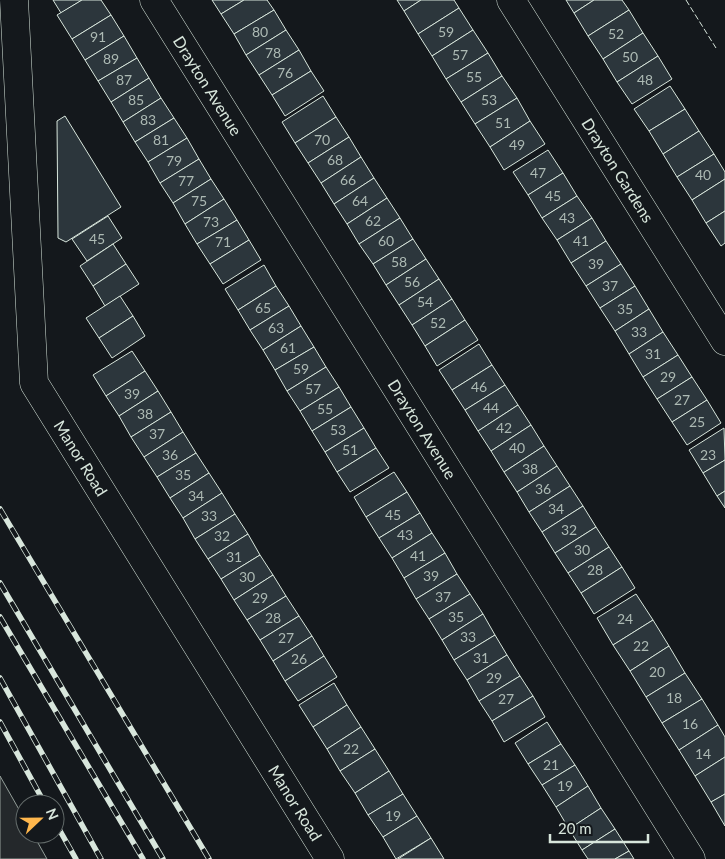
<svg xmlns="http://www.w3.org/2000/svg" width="725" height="859" font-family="Lato,sans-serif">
<rect width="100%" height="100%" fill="#14181c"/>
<path fill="#24282b" stroke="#939e99" d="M0,776L25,820V834H33L47,859H0Z"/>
<g fill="#2c363c" stroke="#d8e6dc">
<path d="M53,0H82L61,13Z"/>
<path d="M82,0H101L111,15L72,39L57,15Z"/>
<path d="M212,0H244L221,14Z"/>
<path d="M244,0H267L274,10L234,34L221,14Z"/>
<path d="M397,0H421L404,11Z"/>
<path d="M421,0H454L459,8L418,34L404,11Z"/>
<path d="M566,0H594L574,13Z"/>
<path d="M594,0H622L629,10L588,36L574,13Z"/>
<path d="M459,8L473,30L432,56L418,34Z"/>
<path d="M274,10L286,30L246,55L234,34Z"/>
<path d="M629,10L643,33L603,59L588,36Z"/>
<path d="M111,15L124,36L85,60L72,39Z"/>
<path d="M286,30L299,50L259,75L246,55Z"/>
<path d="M473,30L488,53L446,79L432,56Z"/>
<path d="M643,33L658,56L617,82L603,59Z"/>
<path d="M124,36L137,58L98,81L85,60Z"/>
<path d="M299,50L311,71L272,95L259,75Z"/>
<path d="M488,53L502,76L461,102L446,79Z"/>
<path d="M658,56L672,79L632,104L617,82Z"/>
<path d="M137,58L149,78L111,102L98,81Z"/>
<path d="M311,71L324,91L285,116L272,95Z"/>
<path d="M502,76L517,98L475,124L461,102Z"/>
<path d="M149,78L161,98L123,122L111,102Z"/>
<path d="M670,86L685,109L649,131L634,109Z"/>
<path d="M323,96L336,117L295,143L282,122Z"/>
<path d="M161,98L174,118L135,142L123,122Z"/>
<path d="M517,98L530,121L490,147L475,124Z"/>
<path d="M685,109L699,131L663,154L649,131Z"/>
<path d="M65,116L121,207L66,242L58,238L57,121Z"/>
<path d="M336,117L349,137L308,163L295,143Z"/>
<path d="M174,118L187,138L148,162L135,142Z"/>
<path d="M530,121L545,144L504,170L490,147Z"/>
<path d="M699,131L714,154L677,177L663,154Z"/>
<path d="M349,137L361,157L321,183L308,163Z"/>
<path d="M187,138L199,159L160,183L148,162Z"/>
<path d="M548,150L563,173L528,195L513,172Z"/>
<path d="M714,154L725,172V179L692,200L677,177Z"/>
<path d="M361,157L374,178L334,204L321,183Z"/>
<path d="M199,159L211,179L173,203L160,183Z"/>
<path d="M563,173L577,196L542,218L528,195Z"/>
<path d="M374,178L387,198L347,224L334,204Z"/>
<path d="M211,179L224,199L185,224L173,203Z"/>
<path d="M725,179V211L706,223L692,200Z"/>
<path d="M577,196L592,218L557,240L542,218Z"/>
<path d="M387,198L400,218L359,244L347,224Z"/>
<path d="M224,199L237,220L197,244L185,224Z"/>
<path d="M725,211V243L721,246L706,223Z"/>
<path d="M108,216L122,238L87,261L72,239Z"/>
<path d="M400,218L413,239L373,264L359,244Z"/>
<path d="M592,218L606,241L571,263L557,240Z"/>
<path d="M237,220L249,240L210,264L197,244Z"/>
<path d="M413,239L426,259L386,285L373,264Z"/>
<path d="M249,240L261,260L223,284L210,264Z"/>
<path d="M606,241L621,264L586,286L571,263Z"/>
<path d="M113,244L126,264L93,286L80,266Z"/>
<path d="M426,259L439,279L399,305L386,285Z"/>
<path d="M126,264L139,284L105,306L93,286Z"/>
<path d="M621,264L635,286L600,308L586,286Z"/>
<path d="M264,265L276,286L238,310L225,289Z"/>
<path d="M439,279L452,299L412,325L399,305Z"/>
<path d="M276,286L289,306L250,330L238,310Z"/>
<path d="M635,286L649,309L615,331L600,308Z"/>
<path d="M120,296L133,316L99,338L86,318Z"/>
<path d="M452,299L465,320L425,346L412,325Z"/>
<path d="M289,306L301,326L263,350L250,330Z"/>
<path d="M649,309L663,332L629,354L615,331Z"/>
<path d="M133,316L145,336L112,358L99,338Z"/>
<path d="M465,320L478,340L437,366L425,346Z"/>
<path d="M301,326L314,347L275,370L263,350Z"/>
<path d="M663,332L678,355L643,377L629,354Z"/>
<path d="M479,344L492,365L452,390L439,370Z"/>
<path d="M314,347L326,367L287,391L275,370Z"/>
<path d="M132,351L145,371L106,396L93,375Z"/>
<path d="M678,355L692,377L657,399L643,377Z"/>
<path d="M492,365L505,385L465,410L452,390Z"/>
<path d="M326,367L339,387L300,411L287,391Z"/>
<path d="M145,371L158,391L119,416L106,396Z"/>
<path d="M692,377L707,400L672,422L657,399Z"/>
<path d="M505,385L518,405L478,431L465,410Z"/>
<path d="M339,387L351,407L312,431L300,411Z"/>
<path d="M158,391L171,412L131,437L119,416Z"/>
<path d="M707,400L721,423L687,445L672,422Z"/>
<path d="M518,405L531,425L491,451L478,431Z"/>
<path d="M351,407L364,428L325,452L312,431Z"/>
<path d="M171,412L183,432L144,457L131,437Z"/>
<path d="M531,425L544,446L504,472L491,451Z"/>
<path d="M364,428L376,448L337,472L325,452Z"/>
<path d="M724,428L725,460L703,473L689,450Z"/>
<path d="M183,432L196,453L157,477L144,457Z"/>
<path d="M544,446L557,466L517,492L504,472Z"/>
<path d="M376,448L389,468L350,492L337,472Z"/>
<path d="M196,453L209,473L170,498L157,477Z"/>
<path d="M725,460V491L717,496L703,473Z"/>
<path d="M557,466L570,486L529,512L517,492Z"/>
<path d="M394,472L407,492L366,517L354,497Z"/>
<path d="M209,473L222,493L183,518L170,498Z"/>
<path d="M570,486L583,506L542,532L529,512Z"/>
<path d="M725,491V508L717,496Z"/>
<path d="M407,492L420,513L379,538L366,517Z"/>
<path d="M222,493L235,514L195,539L183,518Z"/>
<path d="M583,506L596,527L555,553L542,532Z"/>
<path d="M420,513L432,533L392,558L379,538Z"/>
<path d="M235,514L248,534L208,559L195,539Z"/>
<path d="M596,527L609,547L568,573L555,553Z"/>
<path d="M432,533L445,553L404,578L392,558Z"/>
<path d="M248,534L260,555L221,579L208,559Z"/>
<path d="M609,547L622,567L581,593L568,573Z"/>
<path d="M445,553L457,574L416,599L404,578Z"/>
<path d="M260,555L273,575L234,600L221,579Z"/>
<path d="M622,567L635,588L594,614L581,593Z"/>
<path d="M457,574L470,594L429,619L416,599Z"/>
<path d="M273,575L286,596L247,620L234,600Z"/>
<path d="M470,594L483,614L442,640L429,619Z"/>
<path d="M636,594L653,620L613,645L597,618Z"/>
<path d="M286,596L299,616L260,640L247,620Z"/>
<path d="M483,614L495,635L454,660L442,640Z"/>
<path d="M299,616L312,636L273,661L260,640Z"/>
<path d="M653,620L669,646L630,671L613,645Z"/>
<path d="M495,635L507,655L467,680L454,660Z"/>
<path d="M312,636L324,656L285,681L273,661Z"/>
<path d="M669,646L685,673L646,697L630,671Z"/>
<path d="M507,655L520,676L479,701L467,680Z"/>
<path d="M324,656L337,677L298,701L285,681Z"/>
<path d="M685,673L702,699L662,723L646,697Z"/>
<path d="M520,676L533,696L492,721L479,701Z"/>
<path d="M334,683L347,705L313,727L299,705Z"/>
<path d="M533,696L545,717L504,742L492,721Z"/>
<path d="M702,699L718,725L679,750L662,723Z"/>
<path d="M347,705L361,727L327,749L313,727Z"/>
<path d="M547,722L561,744L528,764L515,743Z"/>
<path d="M718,725L725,737V757L695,776L679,750Z"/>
<path d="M361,727L375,749L340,771L327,749Z"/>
<path d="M561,744L575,765L542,785L528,764Z"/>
<path d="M375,749L389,771L355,793L340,771Z"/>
<path d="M725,757V794L711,802L695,776Z"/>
<path d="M575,765L588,786L556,807L542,785Z"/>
<path d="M389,771L403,794L368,815L355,793Z"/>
<path d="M588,786L601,808L569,829L556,807Z"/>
<path d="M403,794L417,816L383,837L368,815Z"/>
<path d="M725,794V826L711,802Z"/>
<path d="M601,808L615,829L582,850L569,829Z"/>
<path d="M417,816L431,838L396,859L383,837Z"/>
<path d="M615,829L629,851L615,859H588L582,850Z"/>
<path d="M431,838L444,859H398Z"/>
<path d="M629,851L634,859H615Z"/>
</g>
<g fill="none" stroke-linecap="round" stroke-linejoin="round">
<defs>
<g id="minor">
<path id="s1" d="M14,0L34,383L330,859"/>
<path id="s2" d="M154,0L691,859"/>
<path id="s3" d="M511,0L725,341"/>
</g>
</defs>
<use href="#minor" stroke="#d8e6dc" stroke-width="29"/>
<use href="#minor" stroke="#14181c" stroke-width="28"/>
<defs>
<g id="rail">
<path d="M0,509L209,859"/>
<path d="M0,583L163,859"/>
<path d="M0,617L143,859"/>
<path d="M0,678L101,859"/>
<path d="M0,722L45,804"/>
<path d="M55,822L76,859"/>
</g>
</defs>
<use href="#rail" stroke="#d8e6dc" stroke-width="5.5"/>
<use href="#rail" stroke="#14181c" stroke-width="4" stroke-dasharray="11" stroke-linecap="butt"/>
<path stroke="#d8e6dc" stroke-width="1" stroke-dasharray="6 2.5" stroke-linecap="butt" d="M686,0L716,48"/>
</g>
<g text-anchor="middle" stroke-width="4" stroke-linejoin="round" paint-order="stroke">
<g font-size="14" fill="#adbab4">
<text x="260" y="37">80</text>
<text x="446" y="37">59</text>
<text x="616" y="39">52</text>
<text x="98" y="42">91</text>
<text x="273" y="58">78</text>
<text x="460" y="60">57</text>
<text x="630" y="62">50</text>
<text x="111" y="64">89</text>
<text x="285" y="78">76</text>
<text x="474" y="82">55</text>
<text x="124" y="85">87</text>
<text x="645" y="85">48</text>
<text x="136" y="105">85</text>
<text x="489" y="105">53</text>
<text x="148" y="125">83</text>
<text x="503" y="128">51</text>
<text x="161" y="145">81</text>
<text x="322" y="145">70</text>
<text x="517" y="150">49</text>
<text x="335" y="165">68</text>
<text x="174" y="166">79</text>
<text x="538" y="178">47</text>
<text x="703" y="180">40</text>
<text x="348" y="185">66</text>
<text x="186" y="186">77</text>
<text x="553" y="201">45</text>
<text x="199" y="206">75</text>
<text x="360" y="206">64</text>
<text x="567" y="223">43</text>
<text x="373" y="226">62</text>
<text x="211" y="227">73</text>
<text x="97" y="244">45</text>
<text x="386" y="246">60</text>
<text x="581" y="246">41</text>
<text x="223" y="247">71</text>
<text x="399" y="267">58</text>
<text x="596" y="269">39</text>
<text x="412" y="287">56</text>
<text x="610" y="291">37</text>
<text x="425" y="307">54</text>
<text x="263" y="313">65</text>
<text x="625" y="314">35</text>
<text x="438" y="328">52</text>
<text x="276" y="333">63</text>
<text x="639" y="337">33</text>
<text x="288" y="353">61</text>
<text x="653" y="359">31</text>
<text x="301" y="374">59</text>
<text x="668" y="382">29</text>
<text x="479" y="392">46</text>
<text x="313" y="394">57</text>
<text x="132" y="399">39</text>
<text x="682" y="405">27</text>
<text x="491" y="413">44</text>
<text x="325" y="414">55</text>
<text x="145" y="419">38</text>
<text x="697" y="427">25</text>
<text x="504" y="433">42</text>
<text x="338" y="435">53</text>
<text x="157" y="439">37</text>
<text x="517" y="453">40</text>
<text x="350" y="455">51</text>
<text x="170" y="460">36</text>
<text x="708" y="460">23</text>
<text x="530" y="474">38</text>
<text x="183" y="480">35</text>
<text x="543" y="494">36</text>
<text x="196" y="501">34</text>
<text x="556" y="514">34</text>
<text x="393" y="520">45</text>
<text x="209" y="521">33</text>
<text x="569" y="535">32</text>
<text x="405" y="540">43</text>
<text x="222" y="541">32</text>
<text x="582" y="555">30</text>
<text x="418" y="561">41</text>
<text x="234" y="562">31</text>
<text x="595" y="575">28</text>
<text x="431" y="581">39</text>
<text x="247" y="582">30</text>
<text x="443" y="602">37</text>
<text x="260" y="603">29</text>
<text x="456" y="622">35</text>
<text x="273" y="623">28</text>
<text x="625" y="624">24</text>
<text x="468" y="642">33</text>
<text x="286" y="643">27</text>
<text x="641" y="651">22</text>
<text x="481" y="663">31</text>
<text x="299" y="664">26</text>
<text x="657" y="677">20</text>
<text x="494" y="683">29</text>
<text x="674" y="703">18</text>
<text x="506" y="704">27</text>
<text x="690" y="729">16</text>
<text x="351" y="754">22</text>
<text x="703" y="759">14</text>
<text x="551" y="770">21</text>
<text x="565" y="791">19</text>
<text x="393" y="821">19</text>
</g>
<g font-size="16" fill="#d8e6dc" stroke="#14181c">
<text dy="6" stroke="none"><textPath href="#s2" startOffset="101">Drayton Avenue</textPath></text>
<text dy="6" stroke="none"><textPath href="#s3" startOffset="201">Drayton Gardens</textPath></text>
<text dy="6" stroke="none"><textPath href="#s2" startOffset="506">Drayton Avenue</textPath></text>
<text dy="6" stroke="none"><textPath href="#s1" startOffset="472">Manor Road</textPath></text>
<text dy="6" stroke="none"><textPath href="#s1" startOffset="878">Manor Road</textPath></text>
</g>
</g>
<g transform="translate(40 819) rotate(68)"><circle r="24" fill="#14181c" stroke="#626a69"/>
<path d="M0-4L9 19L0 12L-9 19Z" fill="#ffb74d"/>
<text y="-8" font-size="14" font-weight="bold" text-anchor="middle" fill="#d8e6dc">N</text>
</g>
<path d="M550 834v8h98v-8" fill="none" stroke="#d8e6dc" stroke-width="2.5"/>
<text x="558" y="834" font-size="15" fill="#d8e6dc" stroke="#14181c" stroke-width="4" paint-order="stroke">20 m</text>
</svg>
